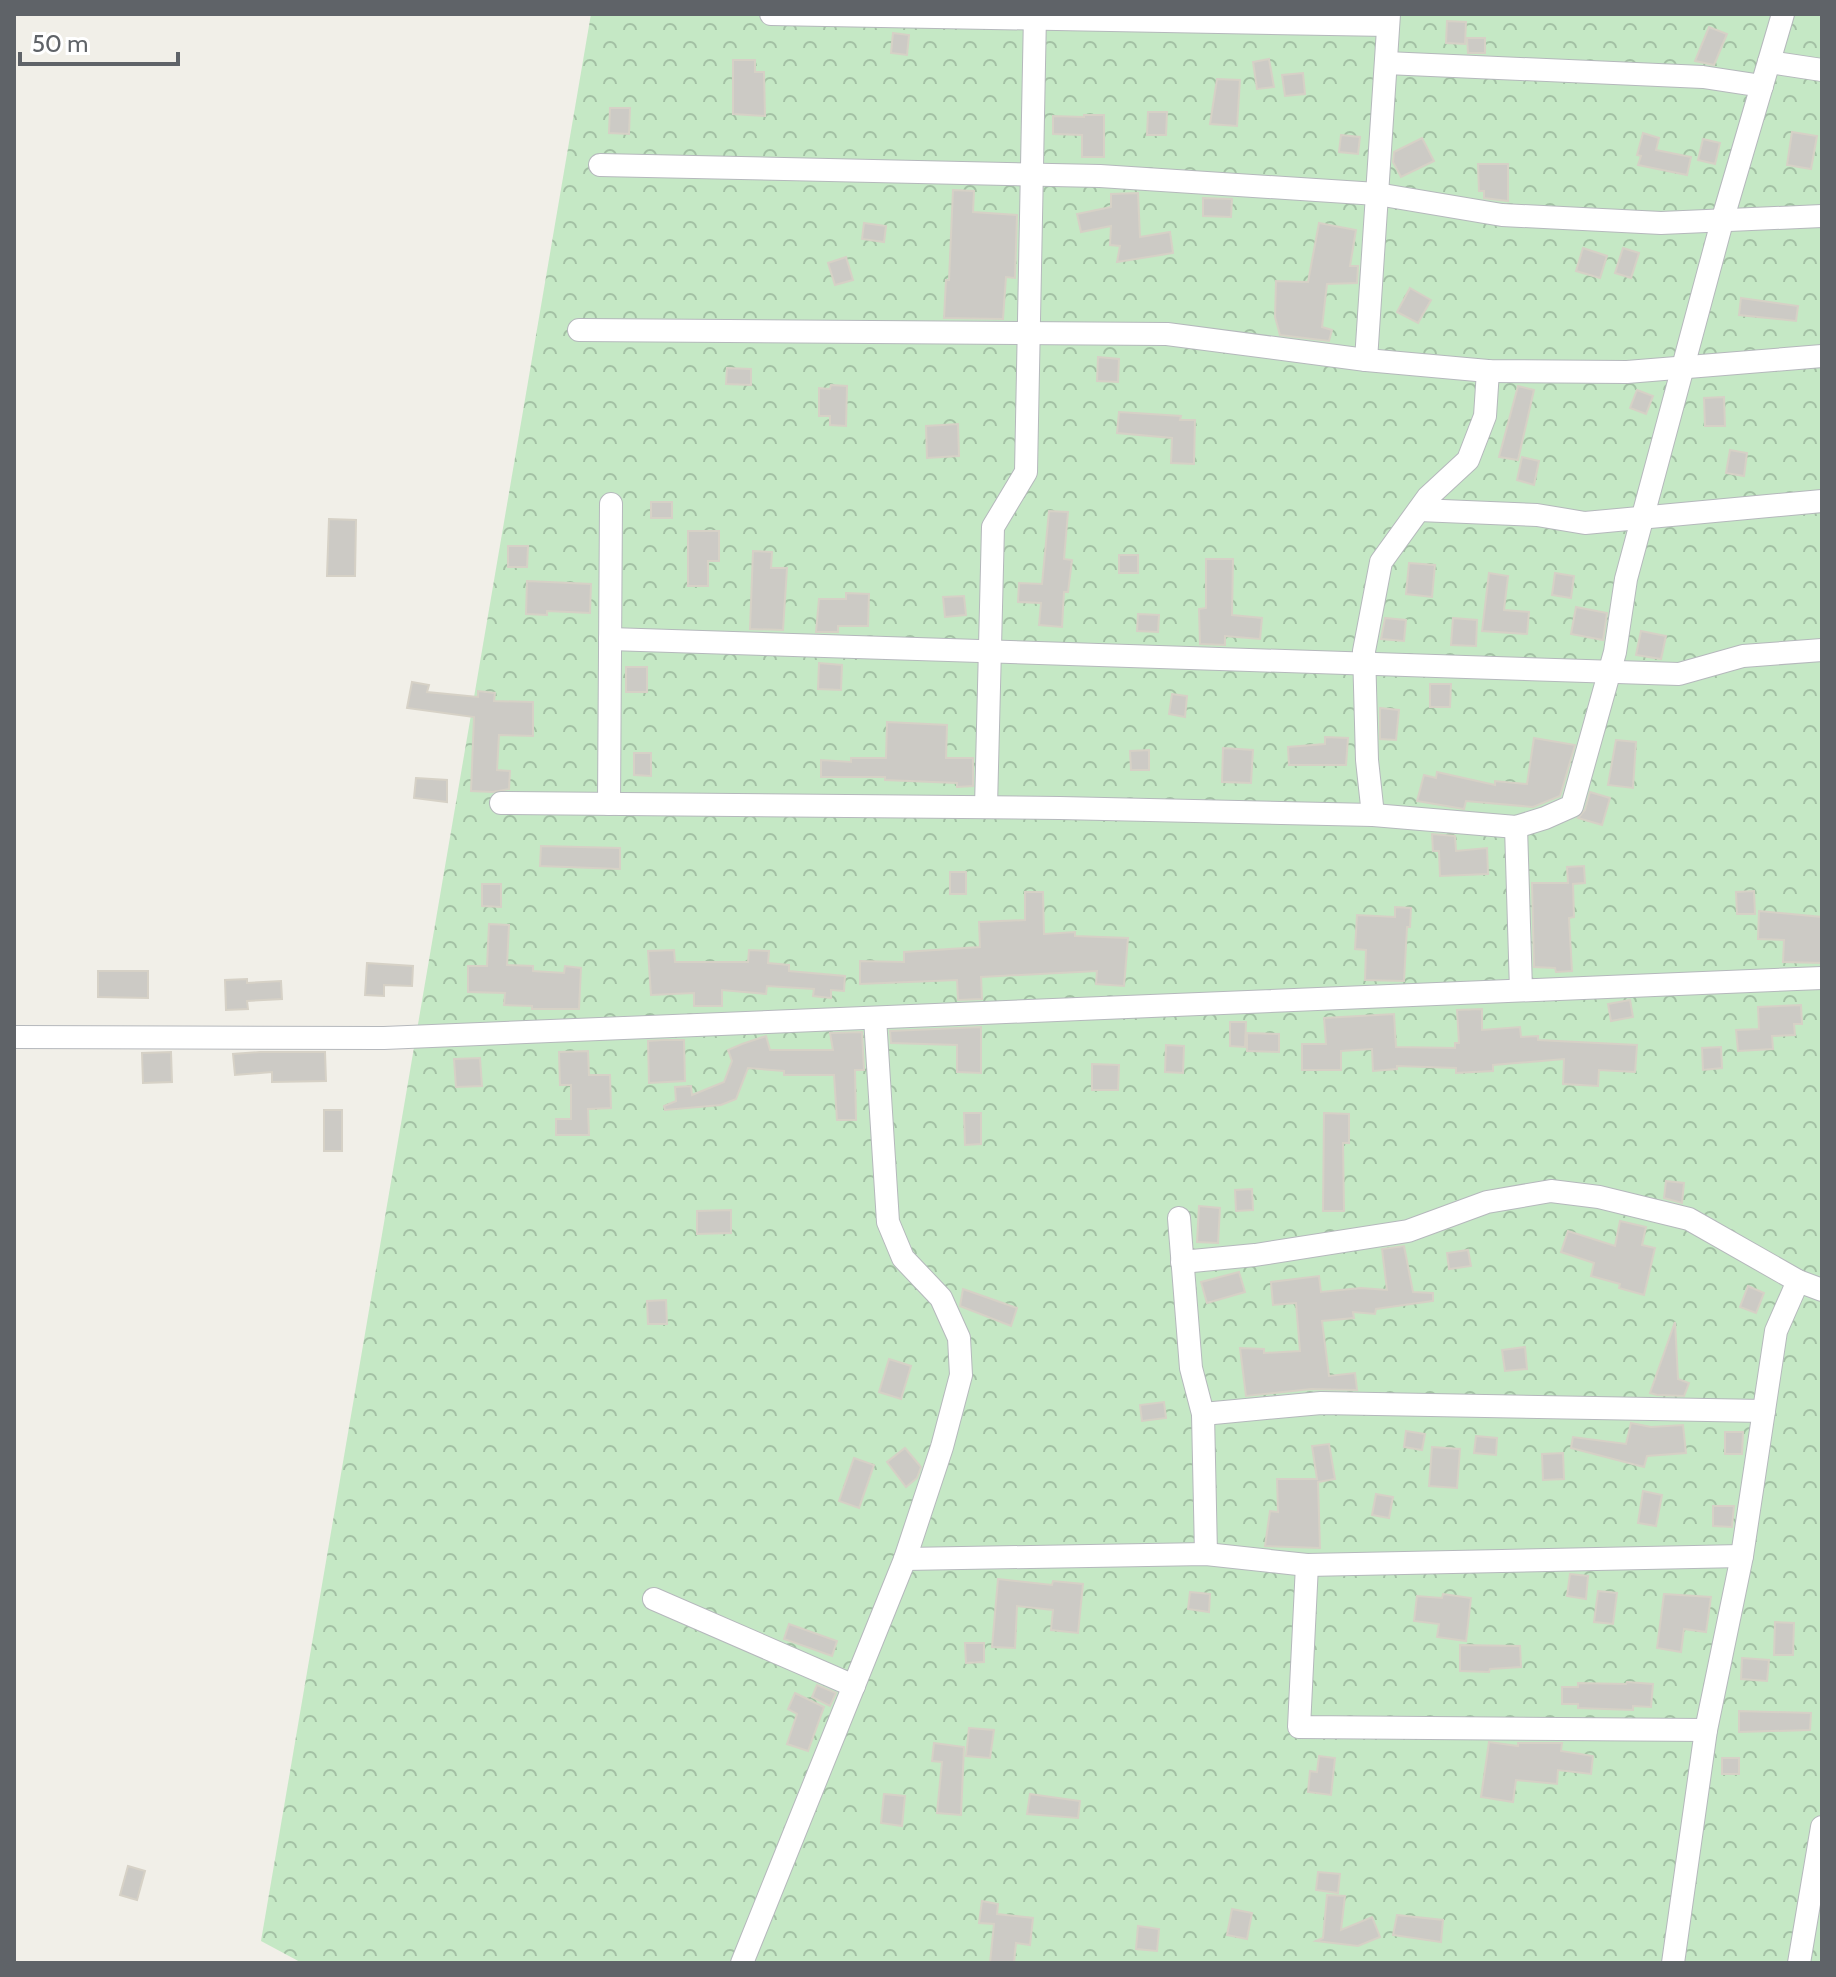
<svg xmlns="http://www.w3.org/2000/svg" width="1836" height="1977" font-family="Cabin,sans-serif">
<defs>
<pattern id="forest-crowns" width="20" height="18" patternUnits="userSpaceOnUse" patternTransform="scale(2)"><rect width="20" height="18" fill="#c5e8c5"/><path d="M2 6a3 3 0 1 1 6 0M12 15a3 3 0 1 1 6 0" fill="none" stroke="#a3c0a4"/></pattern>
</defs>
<rect width="100%" height="100%" fill="#f1efe8"/>
<path fill="url(#forest-crowns)" d="M591,14H1822V1963H302L261,1941Z"/>
<g fill="#cccac5" stroke="#d6d1c6" stroke-width="2">
<path d="M1447,21L1466,22L1465,44L1446,43Z"/>
<path d="M1709,27L1727,34L1714,65L1695,61Z"/>
<path d="M893,33L909,35L907,55L891,53Z"/>
<path d="M1467,38H1485V53H1468Z"/>
<path d="M1269,59L1274,87L1257,89L1253,62Z"/>
<path d="M733,60H755V72H764L765,116L733,114Z"/>
<path d="M1303,73L1305,94L1285,96L1282,75Z"/>
<path d="M1217,79L1240,80L1237,126L1210,124Z"/>
<path d="M610,108H630L629,134L609,133Z"/>
<path d="M1148,112H1167L1166,135H1147Z"/>
<path d="M1084,115H1104V157H1082V135L1053,134V116L1084,117Z"/>
<path d="M1792,132L1817,136L1811,169L1787,165Z"/>
<path d="M1643,133L1659,138L1656,150L1691,157L1687,175L1638,165L1641,156L1637,155Z"/>
<path d="M1341,135L1360,137L1358,154L1339,152Z"/>
<path d="M1422,138L1434,161L1401,177L1393,162L1394,152Z"/>
<path d="M1703,139L1720,143L1715,164L1698,160Z"/>
<path d="M1478,164H1508V201L1484,198V191H1479Z"/>
<path d="M953,190L974,191L973,212L1017,215L1015,278L1006,277L1003,319L944,318L946,280H949Z"/>
<path d="M1138,193L1140,237L1170,232L1173,253L1117,262L1120,246L1110,245L1111,226L1081,232L1077,214L1111,207V194Z"/>
<path d="M1203,198L1232,199L1231,217L1203,216Z"/>
<path d="M864,223L886,226L884,242L862,239Z"/>
<path d="M1319,223L1356,230L1350,266H1358L1357,283L1327,284L1322,327L1332,330L1329,341L1280,335L1275,317L1276,281L1308,282Z"/>
<path d="M1583,248L1607,256L1600,278L1576,271Z"/>
<path d="M1623,248L1639,253L1631,278L1615,273Z"/>
<path d="M846,257L853,280L835,285L828,263Z"/>
<path d="M1410,288L1431,300L1418,323L1397,312Z"/>
<path d="M1741,298L1798,306L1796,321L1739,315Z"/>
<path d="M1098,357L1119,359L1118,382L1097,381Z"/>
<path d="M727,368L751,369V385L726,384Z"/>
<path d="M831,385L847,386L846,426L830,425V416H819V388L830,389Z"/>
<path d="M1518,386L1534,390L1518,460L1499,457Z"/>
<path d="M1637,390L1653,396L1646,414L1630,408Z"/>
<path d="M1724,397L1725,426H1705L1704,398Z"/>
<path d="M1119,412L1181,416L1180,420H1195L1194,464L1171,463L1172,438L1117,433Z"/>
<path d="M958,424L959,456L927,458L926,426Z"/>
<path d="M1730,450L1747,453L1744,476L1726,473Z"/>
<path d="M1522,457L1539,461L1534,485L1517,480Z"/>
<rect x="651" y="502" width="21" height="16"/>
<path d="M1049,511L1068,512L1064,559L1072,560L1068,592H1064L1062,627L1039,625L1041,603L1018,602L1019,583L1042,584Z"/>
<path d="M329,519L356,520L355,576H327Z"/>
<path d="M688,531H719V561H708V586H688Z"/>
<path d="M508,546H528L527,567H508Z"/>
<path d="M753,551L772,552L771,568H787L783,630L750,629Z"/>
<rect x="1119" y="555" width="19" height="18"/>
<path d="M1206,559H1233L1232,615L1262,618L1260,639L1225,636V645L1200,644L1199,609L1206,608Z"/>
<path d="M1409,563L1435,565L1432,597L1406,594Z"/>
<path d="M1489,573L1508,576L1504,610L1529,612L1527,634L1482,631Z"/>
<path d="M1555,573L1574,576L1571,598L1552,595Z"/>
<path d="M527,581L591,584L590,613L547,611V615L526,614Z"/>
<path d="M846,593L869,594L868,626H838V632H816L819,599H846Z"/>
<path d="M964,596L966,615L945,617L943,597Z"/>
<path d="M1576,607L1607,613L1603,640L1571,634Z"/>
<path d="M1138,614L1159,615L1158,632L1137,631Z"/>
<path d="M1385,618L1406,620L1404,641L1381,639Z"/>
<path d="M1453,618L1477,620L1476,646L1451,645Z"/>
<path d="M1641,631L1666,636L1661,659L1636,655Z"/>
<path d="M819,663L842,665L841,690L818,689Z"/>
<rect x="626" y="667" width="21" height="25"/>
<path d="M412,682L429,685L427,692L478,697V691L495,693L494,701L533,702V736L499,735L497,770L510,771L509,789L493,792L471,791L474,717L407,708Z"/>
<path d="M1430,684H1451L1450,707H1430Z"/>
<path d="M1172,694L1187,696L1185,717L1169,714Z"/>
<path d="M1380,708L1399,710L1396,740L1380,739Z"/>
<path d="M887,722L947,725L946,758H973V786L957,787V783L885,780V777H821V760L851,762V758H886Z"/>
<path d="M1325,737L1348,738L1346,765H1289L1288,747L1325,744Z"/>
<path d="M1534,738L1575,745L1560,796L1533,807L1466,801L1464,809L1417,801L1424,775L1436,778L1437,772L1495,785V781L1527,784Z"/>
<path d="M1616,740L1636,742L1633,788L1608,785Z"/>
<path d="M1223,748L1253,750L1251,783L1222,782Z"/>
<path d="M1149,750V770H1131L1130,751Z"/>
<path d="M634,753H651V776L634,775Z"/>
<path d="M416,778L447,780V802L414,798Z"/>
<path d="M1590,792L1610,798L1602,825L1578,818L1585,810Z"/>
<path d="M1432,834L1455,836L1456,851L1487,848L1488,874L1440,876L1439,851H1433Z"/>
<path d="M541,846L620,848V869L540,866Z"/>
<path d="M1584,866L1585,883L1573,884L1574,917L1569,918L1572,971L1556,972L1555,968L1534,967L1532,883H1568L1567,867Z"/>
<rect x="950" y="872" width="16" height="22"/>
<path d="M482,884H501V907L482,906Z"/>
<path d="M1754,891L1755,914H1737L1736,892Z"/>
<path d="M1025,892H1043L1044,934L1075,932V936L1128,938L1124,986L1096,984L1097,971L981,977L982,999L958,1000L957,980L860,984V961L904,962V952L980,947L979,922L1025,920Z"/>
<path d="M1395,907L1411,908L1410,927H1407L1404,981L1365,980L1366,950L1355,949L1357,915L1395,917Z"/>
<path d="M1759,911L1822,917V963L1783,962L1784,940L1758,939Z"/>
<path d="M489,924L509,925L507,965L533,966V971L564,973L565,966L581,968L579,1009H532V1006L504,1005L505,993L468,992V966H487Z"/>
<path d="M674,950L675,962H748L749,950L769,951L768,963L789,965V971L845,976L844,991L831,990V998L813,996L814,989L767,986L766,994L722,990V1006H694V993L651,995L648,951Z"/>
<path d="M367,963L413,966L412,986L384,985V996L365,995Z"/>
<path d="M98,971H148V998L98,997Z"/>
<path d="M247,979V983L281,981L282,999L247,1001L248,1009L226,1010L225,980Z"/>
<path d="M1630,1000L1633,1017L1611,1021L1608,1004Z"/>
<path d="M1801,1005L1802,1024H1794L1795,1035L1772,1036L1773,1049L1738,1051L1736,1030L1759,1029L1758,1007Z"/>
<path d="M1482,1009V1030L1520,1027L1521,1037L1538,1036V1040L1637,1045L1635,1072L1599,1070L1598,1086L1563,1084L1564,1059L1493,1065V1071L1456,1073V1068L1397,1066V1069L1373,1071L1372,1049L1341,1051V1070H1302V1044H1326L1324,1018L1394,1014L1396,1047L1455,1048V1043H1459L1457,1010Z"/>
<path d="M1230,1022H1246L1245,1047L1230,1046Z"/>
<path d="M981,1027V1073L957,1072V1045L891,1043L890,1031Z"/>
<path d="M862,1032L864,1070H855L856,1120H837L834,1075H784V1071L748,1068L736,1099L721,1105L665,1110L664,1106L676,1101L675,1087L691,1086L692,1095L724,1082L732,1061L728,1050L742,1044L766,1036L770,1050H833L830,1033Z"/>
<path d="M1247,1033L1279,1034V1052L1247,1051Z"/>
<path d="M663,1040H684L685,1081L649,1083L648,1041Z"/>
<path d="M1166,1045L1184,1046L1183,1073L1165,1072Z"/>
<path d="M1721,1047L1722,1068L1703,1070L1702,1048Z"/>
<path d="M588,1051L589,1075H610L611,1108L588,1109L589,1135H556V1119H571V1085H560L559,1052Z"/>
<path d="M171,1052L172,1082L143,1083L142,1053Z"/>
<path d="M260,1052H325L326,1081L272,1082V1072L235,1075L233,1054Z"/>
<path d="M480,1058L482,1086L456,1087L454,1059Z"/>
<path d="M1092,1064L1119,1065L1118,1090H1092Z"/>
<rect x="324" y="1110" width="18" height="41"/>
<path d="M964,1113H981V1144L965,1145Z"/>
<path d="M1324,1113L1349,1114V1143H1343L1344,1211H1323Z"/>
<path d="M1666,1181L1684,1183L1682,1203L1664,1198Z"/>
<path d="M1252,1189L1253,1210L1236,1211L1235,1190Z"/>
<path d="M1199,1206L1220,1208L1218,1243L1197,1242Z"/>
<path d="M731,1210V1233L697,1234V1211Z"/>
<path d="M1620,1221L1646,1227L1642,1245L1655,1248L1644,1295L1619,1288L1620,1284L1591,1276L1594,1263L1561,1252L1568,1231L1615,1246Z"/>
<path d="M1404,1246L1413,1292L1433,1293V1301L1376,1309L1375,1314L1353,1312L1354,1318L1322,1321L1329,1376L1355,1373L1357,1390L1311,1389L1246,1396L1240,1348L1264,1349V1353L1300,1351L1296,1303L1273,1305L1271,1282L1319,1276L1321,1292L1361,1288L1387,1290L1382,1249Z"/>
<path d="M1468,1250L1471,1266L1449,1269L1447,1253Z"/>
<path d="M1239,1272L1245,1292L1207,1303L1201,1282Z"/>
<path d="M1748,1286L1764,1293L1756,1313L1740,1307Z"/>
<path d="M963,1289L1017,1308L1011,1326L960,1306Z"/>
<path d="M666,1300L667,1324H648L647,1301Z"/>
<path d="M1675,1322L1678,1379L1689,1383L1684,1396L1657,1395L1650,1393Z"/>
<path d="M1525,1347L1527,1369L1505,1371L1502,1350Z"/>
<path d="M889,1359L911,1366L901,1399L879,1392Z"/>
<path d="M1164,1402L1166,1418L1142,1421L1140,1405Z"/>
<path d="M1631,1423L1651,1427L1683,1425L1686,1453L1647,1456L1644,1467L1571,1448L1573,1437L1626,1444Z"/>
<path d="M1406,1431L1425,1434L1422,1450L1404,1447Z"/>
<path d="M1725,1432H1743L1742,1454H1725Z"/>
<path d="M1476,1436L1497,1438L1496,1455L1474,1453Z"/>
<path d="M1329,1444L1335,1479L1318,1482L1320,1548L1265,1546L1270,1511L1278,1512L1277,1479H1317L1312,1446Z"/>
<path d="M1432,1447L1460,1449L1457,1488L1429,1486Z"/>
<path d="M905,1448L921,1467L917,1478L906,1487L887,1462Z"/>
<path d="M1563,1453L1564,1479L1543,1480L1542,1454Z"/>
<path d="M854,1458L874,1465L859,1508L839,1501Z"/>
<path d="M1643,1491L1662,1495L1656,1526L1638,1523Z"/>
<path d="M1376,1494L1393,1497L1389,1518L1372,1515Z"/>
<path d="M1713,1506H1734L1732,1527L1713,1526Z"/>
<path d="M1570,1574L1588,1576L1586,1599L1567,1596Z"/>
<path d="M998,1579L1052,1585L1053,1581L1083,1584L1078,1633L1051,1630L1053,1610L1017,1606L1015,1648L992,1647Z"/>
<path d="M1598,1591L1617,1593L1613,1624L1594,1622Z"/>
<path d="M1190,1592L1210,1594L1209,1612L1188,1609Z"/>
<path d="M1443,1594L1471,1598L1466,1641L1437,1637L1439,1624L1414,1621L1417,1596L1442,1598Z"/>
<path d="M1664,1594L1711,1597L1706,1632L1684,1629L1681,1652L1657,1648Z"/>
<path d="M1775,1622L1794,1623L1793,1655H1774Z"/>
<path d="M789,1624L837,1641L832,1656L784,1639Z"/>
<path d="M965,1643H984V1662L966,1663Z"/>
<path d="M1460,1645L1520,1646L1521,1667L1490,1669L1489,1672L1460,1671Z"/>
<path d="M1742,1658L1769,1660L1767,1681L1741,1679Z"/>
<path d="M1627,1682L1653,1684L1651,1707L1633,1706V1710L1578,1708V1704H1562V1687H1578V1683L1626,1684Z"/>
<path d="M817,1685L836,1693L830,1706L812,1697Z"/>
<path d="M795,1693L824,1707L808,1751L787,1744L797,1714L788,1709Z"/>
<path d="M1739,1711L1811,1713L1810,1730L1739,1732Z"/>
<path d="M969,1728L994,1730L990,1758L966,1756Z"/>
<path d="M1489,1742L1518,1746V1743H1562L1561,1751L1593,1756L1591,1774L1558,1770L1557,1784L1516,1780L1513,1802L1481,1797Z"/>
<path d="M934,1743L964,1747L961,1815L937,1813L942,1762L932,1761Z"/>
<path d="M1319,1756L1335,1758L1331,1795L1308,1792L1310,1771L1317,1772Z"/>
<rect x="1722" y="1758" width="17" height="16"/>
<path d="M884,1794L905,1796L902,1826L881,1823Z"/>
<path d="M1030,1794L1080,1801L1078,1818L1027,1814Z"/>
<path d="M128,1866L145,1871L137,1900L120,1895Z"/>
<path d="M1318,1872L1340,1874L1338,1893L1316,1890Z"/>
<path d="M1327,1895L1345,1896L1341,1930L1372,1917L1380,1937L1358,1946L1316,1941L1323,1938Z"/>
<path d="M982,1901L998,1904L997,1914L1033,1918L1030,1945L1016,1943L1014,1963H990L994,1924L979,1923Z"/>
<path d="M1232,1909L1252,1913L1247,1939L1227,1935Z"/>
<path d="M1397,1915L1443,1920L1441,1942L1393,1935Z"/>
<path d="M1138,1926L1159,1929L1157,1951L1136,1949Z"/>
</g>
<g fill="none" stroke-linecap="round" stroke-linejoin="round">
<defs>
<g id="street">
<path d="M771,14L1388,25"/>
<path d="M1769,62L1822,70"/>
<path d="M1386,63L1703,77L1762,86"/>
<path d="M600,165L1100,176L1377,194L1502,215L1661,223L1822,216"/>
<path d="M579,330L1167,334L1366,360L1488,371L1627,372L1822,356"/>
<path d="M1366,360L1389,14"/>
<path d="M1419,510L1537,515L1585,523L1822,501"/>
<path d="M610,639L1679,674L1743,656L1822,650"/>
<path d="M501,803L1060,808L1373,815L1516,827L1545,818L1572,806L1615,652L1626,579L1723,218L1783,14"/>
<path d="M609,804L611,504"/>
<path d="M986,807L993,527L1026,472L1035,14"/>
<path d="M1373,815L1367,760L1364,651L1381,562L1428,497L1468,460L1485,416L1488,371"/>
<path d="M1516,827L1521,990"/>
<path d="M14,1037L384,1038L1822,978"/>
<path d="M1179,1218L1191,1368L1203,1414L1206,1554"/>
<path d="M1182,1262L1255,1255L1408,1231L1487,1202L1551,1191L1599,1197L1689,1219L1798,1281L1822,1290"/>
<path d="M1203,1414L1321,1403L1764,1411"/>
<path d="M905,1559L1206,1554L1307,1565L1742,1556"/>
<path d="M1307,1565L1299,1727L1706,1730"/>
<path d="M654,1599L854,1686"/>
<path d="M742,1963L905,1559L942,1447L961,1375L959,1338L941,1298L903,1258L888,1222L875,1018"/>
<path d="M1673,1963L1706,1730L1742,1556L1776,1331L1798,1281"/>
<path d="M1799,1963L1822,1827"/>
</g>
</defs>
<use href="#street" stroke="#b5b8bc" stroke-width="24"/>
<use href="#street" stroke="#fff" stroke-width="22"/>
</g>
<rect width="1836" height="1977" fill="none" stroke="#5f6368" stroke-width="32"/>
<path d="M20 52v12h158v-12" fill="none" stroke="#5f6368" stroke-width="4"/>
<text x="32" y="52" font-size="24" fill="#5f6368" stroke="#ffffff" stroke-width="6" paint-order="stroke">50 m</text>
</svg>
